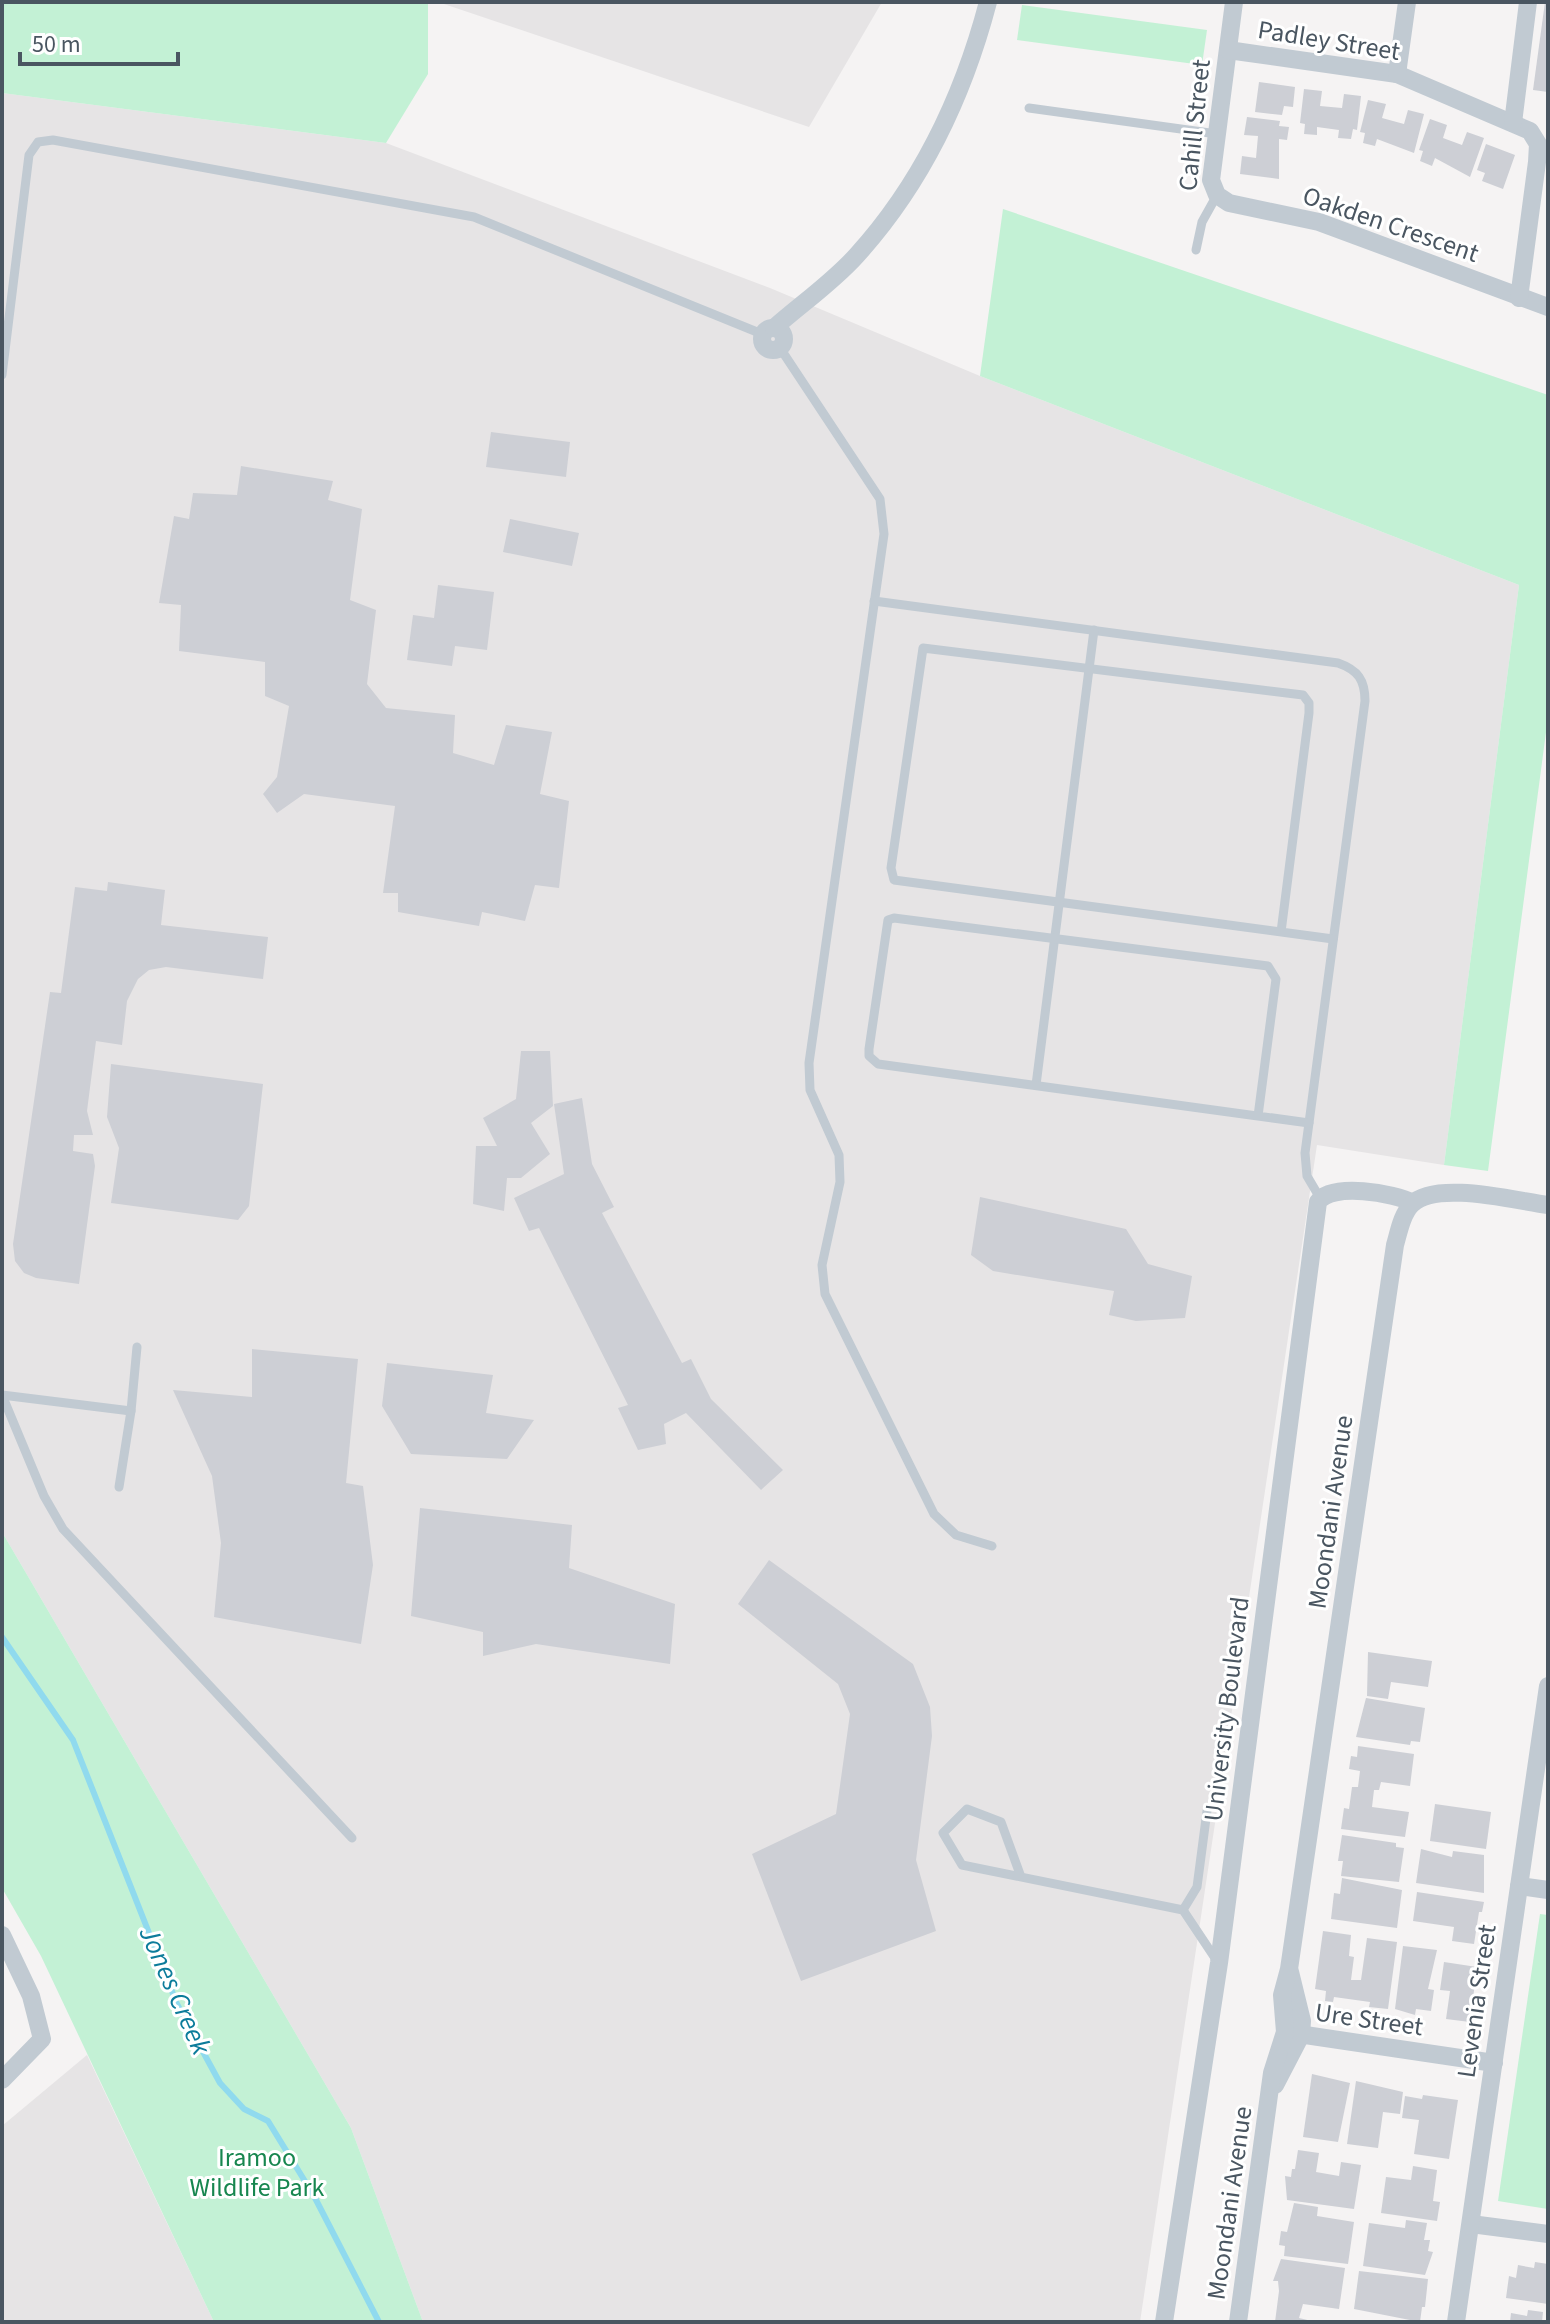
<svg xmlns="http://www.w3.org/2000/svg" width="1550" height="2324" font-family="'Source Sans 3',sans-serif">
<rect width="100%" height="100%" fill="#f5f3f3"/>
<g fill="#e6e4e5">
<path d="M438,2H882L809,127Z"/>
<path d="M2,93L386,143L770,288L980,376L1519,585L1444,1165L1317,1145L1140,2322H423L351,2128L2,1532Z"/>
<path d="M87,2055L214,2322H2V2126Z"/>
</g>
<g fill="#c3f1d5">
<path d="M2,2H428V74L386,143L2,93Z"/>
<path d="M1022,5L1207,30L1202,65L1017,40Z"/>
<path d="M1003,209L1548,395V717L1488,1171L1444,1165L1519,585L980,376Z"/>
<path d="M2,1532L351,2128L423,2322H214L41,1956L2,1888Z"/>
<path d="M1540,1914L1548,1915V2209L1498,2201Z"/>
</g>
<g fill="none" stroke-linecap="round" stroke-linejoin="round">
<path stroke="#90daee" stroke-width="6" d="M2,1637L73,1740L177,2004L220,2083L244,2109L268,2121L314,2196L379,2322"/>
</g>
<g fill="#cdcfd5">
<path d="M1545,2H1548V92L1533,90Z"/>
<path d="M1259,82L1295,87L1293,107L1284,106L1282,115L1255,112Z"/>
<path d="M1304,89L1322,91L1320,106L1342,108L1344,94L1361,96L1357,130L1353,129L1351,139L1338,138L1339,130L1317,127V135L1304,134L1305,124L1300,123Z"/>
<path d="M1368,100L1386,104L1382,118L1404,124L1408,110L1424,114L1414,153L1377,139L1375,146L1363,143L1365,133L1360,132Z"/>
<path d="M1247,117L1280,121L1279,126L1289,127L1287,140L1279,139V179L1240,174L1242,156L1256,158L1258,136L1244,135Z"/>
<path d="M1430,119L1447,125L1443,138L1462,145L1467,132L1484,138L1470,177L1435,158L1432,166L1420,161L1423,151L1419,150Z"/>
<path d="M1486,144L1515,155L1503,189L1482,181L1485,173L1477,170Z"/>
<path d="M491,432L570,442L566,477L486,467Z"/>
<path d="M241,466L333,481L328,500L362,509L350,600L376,610L367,684L386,708L455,715L453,753L494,765L506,725L552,732L540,794L569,801L559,888L535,885L525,921L482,912L479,926L398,912V893H383L395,806L304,794L277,813L263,794L277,777L289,706L265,696V662L179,651L181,605L159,603L174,516L189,519L193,493L237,495Z"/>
<path d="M510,519L579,533L572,566L503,552Z"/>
<path d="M438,585L494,592L487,650L455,646L452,666L407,660L413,615L434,618Z"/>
<path d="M108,882L165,890L161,925L268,937L263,979L166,967L149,970L138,979L127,1001L122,1045L96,1041L87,1111L93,1135H74L73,1151L93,1154L95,1166L79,1284L36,1278L24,1273L15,1261L13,1244L50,992L61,993L75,887L107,891Z"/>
<path d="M521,1051H550L553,1106L531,1123L550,1154L521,1178H507L504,1211L473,1204L476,1146H497L483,1118L516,1099Z"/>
<path d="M111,1064L263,1084L249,1206L238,1220L111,1203L119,1148L107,1117Z"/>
<path d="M582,1098L592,1164L614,1207L602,1213L682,1363L691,1359L711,1399L783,1470L761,1490L686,1413L664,1424L666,1444L638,1450L618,1408L628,1405L539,1228L529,1231L514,1198L564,1174L554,1104Z"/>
<path d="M980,1197L1126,1229L1148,1264L1192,1276L1185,1318L1136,1321L1109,1315L1114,1291L993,1271L971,1255Z"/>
<path d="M252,1349L358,1359L346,1483L363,1486L373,1565L361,1644L214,1617L221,1543L212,1476L173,1390L252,1397Z"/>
<path d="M387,1363L493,1375L486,1413L534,1420L507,1459L411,1454L382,1406Z"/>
<path d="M420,1508L572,1525L569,1568L675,1604L670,1664L536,1644L483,1656V1632L411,1616Z"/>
<path d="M769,1560L913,1664L930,1707L932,1736L916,1860L936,1931L801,1981L752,1854L836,1814L850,1714L838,1684L738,1604Z"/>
<path d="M1368,1652L1432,1661L1428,1687L1391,1682L1388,1699L1367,1696Z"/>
<path d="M1366,1698L1425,1708L1420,1742L1411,1741L1410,1745L1356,1737Z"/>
<path d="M1358,1746L1414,1754L1410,1786L1381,1782L1379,1790H1374L1372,1807L1409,1812L1405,1837L1341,1829L1344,1808L1349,1809L1352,1787H1358L1360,1771L1349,1769L1351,1756L1357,1757Z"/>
<path d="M1435,1804L1491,1812L1486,1849L1430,1841Z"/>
<path d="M1342,1835L1396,1843V1847L1404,1848L1399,1882L1341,1876L1343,1861H1338Z"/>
<path d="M1421,1849L1452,1857L1453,1851L1484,1855V1893L1416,1883Z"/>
<path d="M1342,1878L1402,1890L1397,1928L1331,1919L1334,1893L1340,1894Z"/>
<path d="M1417,1892L1484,1902L1482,1912H1479L1474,1944L1452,1941L1454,1927L1413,1921Z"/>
<path d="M1323,1931L1351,1935L1349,1956L1354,1957L1351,1980H1361L1367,1938L1397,1942L1388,2009L1369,2007L1370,2002L1334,1997L1333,2002L1325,2001L1326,1991L1315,1989Z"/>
<path d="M1403,1946L1437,1950L1428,1989L1434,1990L1431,2011L1416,2009L1415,2015L1395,2009Z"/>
<path d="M1444,1962L1477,1967L1470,2022L1446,2019L1450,1991L1440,1990Z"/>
<path d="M1312,2074L1350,2083L1338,2142L1303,2137Z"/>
<path d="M1356,2081L1403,2092L1400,2114L1383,2112L1378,2148L1347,2144Z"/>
<path d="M1423,2095L1458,2100L1449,2159L1414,2154L1419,2120L1402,2118L1405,2096L1422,2099Z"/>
<path d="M1298,2150L1319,2153L1316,2172L1339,2176L1341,2162L1361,2165L1354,2209L1287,2200L1285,2176L1291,2177L1292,2169H1295Z"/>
<path d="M1413,2166L1437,2170L1433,2201L1440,2202L1437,2221L1381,2213L1386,2177L1411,2180Z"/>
<path d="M1294,2203L1318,2207L1317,2216L1354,2222L1348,2264L1284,2256L1285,2246L1279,2245L1281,2231L1287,2232Z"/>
<path d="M1406,2220L1427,2223L1424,2240H1430L1428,2251L1433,2252L1425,2275L1363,2266L1369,2223L1405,2228Z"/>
<path d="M1281,2259L1345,2268L1339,2309L1303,2304L1299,2318L1316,2322H1275L1279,2291L1278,2281H1273Z"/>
<path d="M1535,2262L1548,2264V2304L1506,2298L1509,2276L1516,2278L1518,2265L1534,2268Z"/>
<path d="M1359,2271L1428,2279L1425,2307H1422L1420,2322L1354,2309Z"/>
<path d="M1528,2310L1543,2312L1542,2322H1510L1511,2313L1527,2316Z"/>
</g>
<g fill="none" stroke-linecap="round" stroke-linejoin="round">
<g stroke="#c1cad2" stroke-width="9">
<path d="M1029,108L1217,134"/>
<path d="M1196,250L1202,222L1217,195"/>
<path d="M780,348L880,499L884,534L809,1063L810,1090L839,1155L840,1182L822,1265L825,1294L934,1514L956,1535L992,1546"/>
<path d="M2,375L29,155L38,142L53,140L474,217L762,334"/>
<path d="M874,601L1338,663C1358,670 1365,680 1365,701L1305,1153L1307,1176L1320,1198"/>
<path d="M1281,932L1309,713V703L1303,695L923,648L891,868L894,880L1333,939"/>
<path d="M1036,1085L1094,630"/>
<path d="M1258,1116L1276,979L1268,966L894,918L888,920L869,1049V1056L878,1064L1309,1123"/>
<path d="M137,1347L131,1411L2,1395L44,1496L63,1529L352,1838"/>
<path d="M119,1487L131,1411"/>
<path d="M1021,1877L1001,1822L967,1809L943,1833L962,1865L1183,1910L1217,1961"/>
<path d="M1183,1910L1197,1887L1207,1811"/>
</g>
<g stroke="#c1cad2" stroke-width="18">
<path d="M1234,2L1211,180L1217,195L1229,203L1319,222L1548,307"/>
<path d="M1228,50L1397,74L1530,131L1538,144L1537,162L1519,298"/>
<path d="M1397,74L1407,2"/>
<path d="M1513,123L1528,2"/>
<circle cx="773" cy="339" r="11"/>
<path d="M774,328C801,304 833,282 857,255C923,182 963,97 988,2"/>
<path d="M1519,1886L1548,1890"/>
<path d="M2,1935L31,1996L42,2039L2,2080"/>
<path d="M1285,2032L1494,2063"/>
<path d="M1275,2085L1301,2035L1302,2021L1290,1972"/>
<path d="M1471,2224L1548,2234"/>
<path d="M1164,2322L1219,1963L1318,1202C1331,1182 1394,1193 1413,1203"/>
<path d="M1238,2322L1272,2073L1285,2032L1282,1995L1289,1969L1395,1245C1399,1231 1402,1214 1412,1204C1436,1180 1516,1201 1548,1205"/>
<path d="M1456,2322L1548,1686"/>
</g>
</g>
<g text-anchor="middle" stroke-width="6" stroke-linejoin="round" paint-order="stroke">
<g font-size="26" fill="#4a5661" stroke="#fff">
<text transform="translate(1329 40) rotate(9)" y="9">Padley Street</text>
<text transform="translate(1194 125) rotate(-84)" y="9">Cahill Street</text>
<text transform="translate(1391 224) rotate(19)" y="9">Oakden Crescent</text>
<text transform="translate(1330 1512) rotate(-82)" y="9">Moondani Avenue</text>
<text transform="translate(1226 1709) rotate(-83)" y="9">University Boulevard</text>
<text transform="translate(1476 2001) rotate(-82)" y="9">Levenia Street</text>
<text transform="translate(1369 2019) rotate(8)" y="9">Ure Street</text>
<text transform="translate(1229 2203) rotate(-82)" y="9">Moondani Avenue</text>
</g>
<g font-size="26" fill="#17864f" stroke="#fff">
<text x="257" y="2166">Iramoo<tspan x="257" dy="30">Wildlife Park</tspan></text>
</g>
<g font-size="28" font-style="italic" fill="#0c7c9b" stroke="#fff">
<text transform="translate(176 1990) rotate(66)" y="10">Jones Creek</text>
</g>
</g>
<rect width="1550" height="2324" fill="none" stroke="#4a5661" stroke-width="8"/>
<path d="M20 52v12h158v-12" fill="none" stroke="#4a5661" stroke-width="4"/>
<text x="32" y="52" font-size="24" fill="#4a5661" stroke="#ffffff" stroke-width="6" paint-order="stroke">50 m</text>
</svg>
